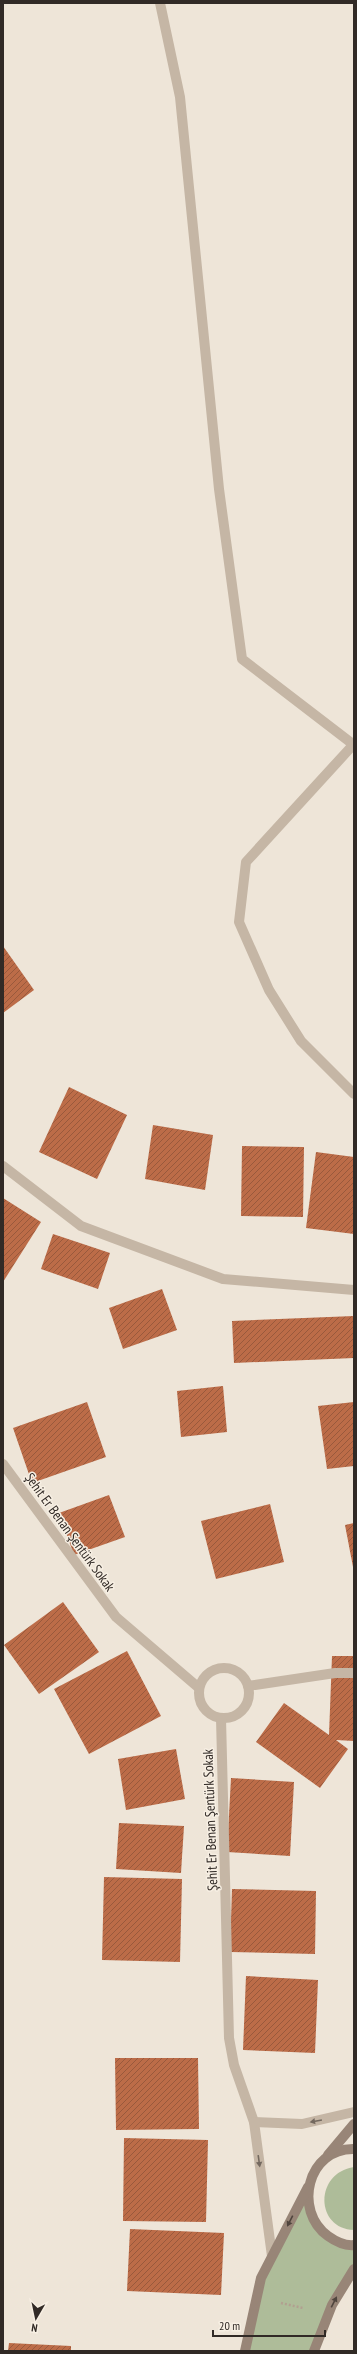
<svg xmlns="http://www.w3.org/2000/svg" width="357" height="2354" font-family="'PT Sans Narrow',sans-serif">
<defs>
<pattern id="building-hatch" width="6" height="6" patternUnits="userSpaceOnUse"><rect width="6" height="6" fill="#bc6c48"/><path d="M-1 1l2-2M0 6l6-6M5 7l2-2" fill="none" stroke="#99593c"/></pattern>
</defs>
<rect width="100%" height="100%" fill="#eee5d8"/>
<g fill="#aebc99">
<path d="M354,2167V2230C315,2229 314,2173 354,2167Z"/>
<path d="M308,2187L321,2232L354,2245V2269L314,2351H245L261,2278Z"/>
</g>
<g fill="url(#building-hatch)">
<path d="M3,946L34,990L3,1013Z"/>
<path d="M69,1087L127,1115L97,1179L39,1152Z"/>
<path d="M153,1125L213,1135L205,1190L145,1179Z"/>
<path d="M242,1146L304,1147L303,1217L241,1216Z"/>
<path d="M316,1152L354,1157V1234L306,1228Z"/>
<path d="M3,1198L41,1222L3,1282Z"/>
<path d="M53,1234L110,1253L98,1289L41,1269Z"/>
<path d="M162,1289L177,1330L123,1349L109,1308Z"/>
<path d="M354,1316V1358L234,1363L232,1321Z"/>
<path d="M223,1386L227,1432L181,1437L177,1391Z"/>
<path d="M87,1402L106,1457L32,1483L13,1428Z"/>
<path d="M354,1402V1466L327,1469L318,1406Z"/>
<path d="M109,1495L125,1537L74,1555L59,1513Z"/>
<path d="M270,1504L284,1562L216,1579L201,1521Z"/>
<path d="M354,1523V1567H353L345,1525Z"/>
<path d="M63,1602L99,1652L39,1694L4,1645Z"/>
<path d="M127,1651L161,1716L89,1754L54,1689Z"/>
<path d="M332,1656H354V1741L336,1740L348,1749L320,1788L256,1742L284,1703L329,1735Z"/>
<path d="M176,1749L185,1799L126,1810L118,1759Z"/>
<path d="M231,1778L294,1782L290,1856L227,1852Z"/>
<path d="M119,1823L184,1826L181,1873L116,1869Z"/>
<path d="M104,1877L182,1879L180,1962L102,1960Z"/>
<path d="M232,1889L316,1891L315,1954L230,1952Z"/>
<path d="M246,1976L318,1980L315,2053L243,2050Z"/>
<path d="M115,2058H198L199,2129L116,2130Z"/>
<path d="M124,2138L208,2140L206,2222L123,2221Z"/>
<path d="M130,2229L224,2233L221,2295L127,2291Z"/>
<path d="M9,2343L71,2346V2351H8Z"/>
</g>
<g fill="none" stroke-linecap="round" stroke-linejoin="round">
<path stroke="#b1a090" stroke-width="2.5" stroke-dasharray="2 2" stroke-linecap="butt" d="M281,2303L303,2308"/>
<g stroke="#c5b6a5" stroke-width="10">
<path d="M160,3L180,97L219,489L242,659L354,745"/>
<path d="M353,745L246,862L239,922L269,990L301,1041L354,1094"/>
<path d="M3,1166L81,1226L223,1279L354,1290"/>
<path d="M3,1464L116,1617L199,1688"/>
</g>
<g stroke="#c5b6a5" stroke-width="10">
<circle cx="224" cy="1693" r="25"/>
<path d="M248,1686L335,1673H354"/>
<path d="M221,1718L229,2038L234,2065L254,2122L272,2256"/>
<path d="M254,2122L302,2124L354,2112"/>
</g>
<g stroke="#988577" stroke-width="10">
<path d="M354,2149C307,2148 293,2211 328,2236C335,2241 345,2246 354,2245"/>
<path d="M328,2155L354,2124"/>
<path d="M245,2351L261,2278L308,2187"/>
<path d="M314,2351L332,2305L354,2269"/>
</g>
</g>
<defs><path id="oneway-solid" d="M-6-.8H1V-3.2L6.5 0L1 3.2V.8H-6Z"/></defs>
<g fill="#74695f">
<use href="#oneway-solid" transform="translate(316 2121) rotate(170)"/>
<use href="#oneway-solid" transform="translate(259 2161) rotate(82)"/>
</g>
<g fill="#50453e">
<use href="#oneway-solid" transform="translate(290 2221) rotate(117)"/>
<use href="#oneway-solid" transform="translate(334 2302) rotate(-63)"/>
</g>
<g text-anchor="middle" stroke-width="3" stroke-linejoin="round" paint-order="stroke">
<g font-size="14" fill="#312a26" stroke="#f7efe3">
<text transform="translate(70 1532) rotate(54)" y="5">Şehit Er Benan Şentürk Sokak</text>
<text transform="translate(210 1820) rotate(-92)" y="5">Şehit Er Benan Şentürk Sokak</text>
</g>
</g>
<rect width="357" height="2354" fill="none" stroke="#312a26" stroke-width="8"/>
<g transform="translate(36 2318) rotate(189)" stroke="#f7efe3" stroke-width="3" paint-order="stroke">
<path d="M0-3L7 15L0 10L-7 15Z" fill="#312a26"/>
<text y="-6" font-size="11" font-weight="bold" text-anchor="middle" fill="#312a26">N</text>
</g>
<path d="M213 2330v6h112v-6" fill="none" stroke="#312a26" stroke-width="2"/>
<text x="219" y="2330" font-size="12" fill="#312a26" stroke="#f7efe3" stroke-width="3" paint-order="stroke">20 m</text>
</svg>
